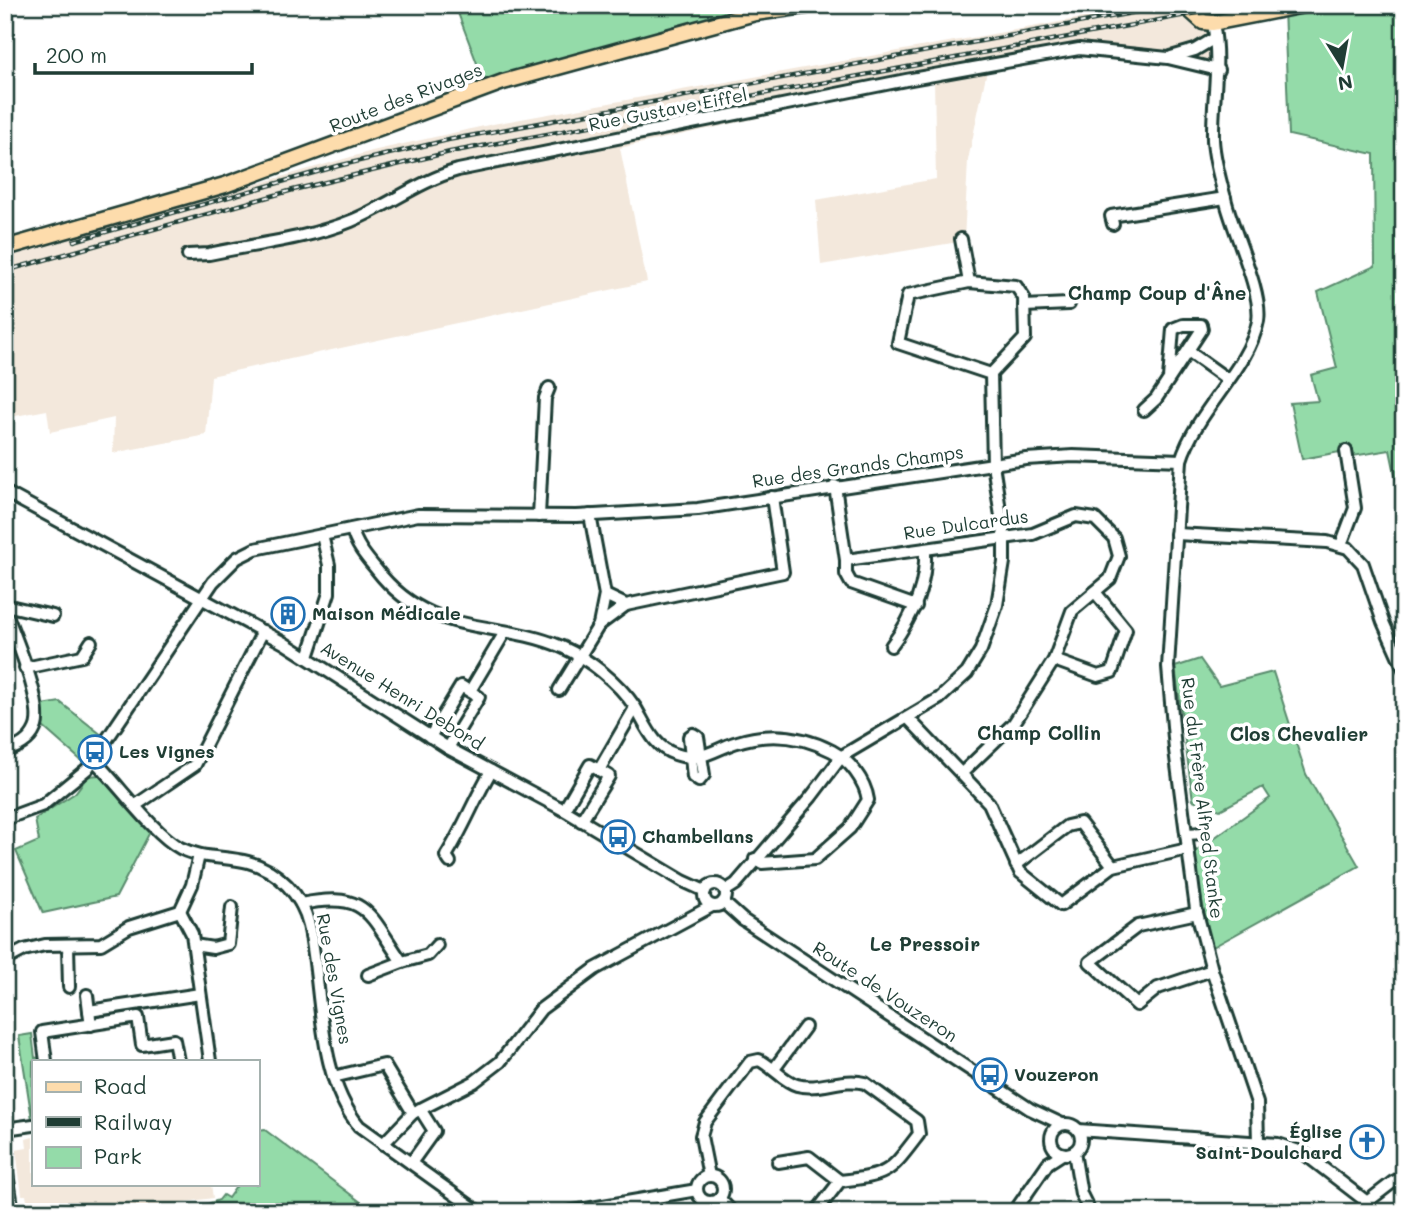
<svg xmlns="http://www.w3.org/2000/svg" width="1409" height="1217" font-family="Mali,sans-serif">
<rect width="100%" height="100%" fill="#fff"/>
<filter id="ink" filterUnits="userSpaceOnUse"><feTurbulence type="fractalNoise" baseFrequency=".0143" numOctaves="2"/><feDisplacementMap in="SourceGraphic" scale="14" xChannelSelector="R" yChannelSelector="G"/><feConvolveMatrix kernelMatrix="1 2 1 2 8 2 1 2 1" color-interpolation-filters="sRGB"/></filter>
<g filter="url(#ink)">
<g fill="#f3e8dc">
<path d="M1154,5H1268L1213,23L1218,70L1087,54L987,70L968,160L964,241L821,265L816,200L936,179L934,80L620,148L647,282L211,376L206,435L113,453L114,418L50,432L47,410L5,418V256L372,151L493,124Z"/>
<path d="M33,1137V1184H211L213,1198L116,1212H29L26,1195H22L16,1150L27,1148L26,1139Z"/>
</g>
<g fill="#94dba9" stroke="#5a8c6e" stroke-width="2">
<path d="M455,5H756L755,13L486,87Z"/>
<path d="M1304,5H1404V516L1390,450L1353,456L1350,450L1302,459L1290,403L1318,401L1311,375L1337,368L1318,292L1375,266L1374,154L1289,135L1284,9Z"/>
<path d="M1200,659L1219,686L1273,672L1306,774L1359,866L1211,948L1193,853L1270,798L1263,787L1220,810L1193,800L1175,667Z"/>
<path d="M60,702L103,736L84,763L42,726V705Z"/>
<path d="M99,775L151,830L116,897L43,913L16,851L39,841L35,819L75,793L88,776Z"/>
<path d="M32,1034L35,1058L41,1057L42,1061H33L32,1119L19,1036Z"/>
<path d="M265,1130L374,1212H185L219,1200L223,1195L228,1198L238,1184H257V1131Z"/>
</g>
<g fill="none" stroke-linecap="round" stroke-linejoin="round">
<defs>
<g id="minor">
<path d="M1213,23C1221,63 1212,100 1213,140C1214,159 1220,180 1225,198C1232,230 1263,292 1258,321C1249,369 1197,409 1181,460L1168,667L1175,750L1196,909L1212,970L1257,1103L1258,1142"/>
<path d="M1171,57L1195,50L1215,38"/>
<path d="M1113,224L1111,216L1225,198"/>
<path d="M961,239L969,282"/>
<path d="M188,255L209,254C256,244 307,239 351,221C388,206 419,181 458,170L906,80L1079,49L1168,58L1218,70"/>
<path d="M1024,306L1069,304"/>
<path d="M1188,351L1227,379"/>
<path d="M1144,410L1156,399L1202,329L1201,325H1183L1173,329L1169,379"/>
<path d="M835,486L846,560L1033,534L1076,516L1095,519L1114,538L1119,556L1110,579L1072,611L1054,660L1014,723L963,772"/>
<path d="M5,492L284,643L448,748L564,810L683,881L705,891"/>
<path d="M590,515L605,595L626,605L783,572L772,497"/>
<path d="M539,516L545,398L549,388"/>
<path d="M352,529C355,544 366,557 376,569C430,639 493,618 562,647C589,659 618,682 635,707C646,725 653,747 675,754C699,763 712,751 734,743C767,732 801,735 832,751C849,760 865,780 868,800L850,828L815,859L762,863L755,859"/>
<path d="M1176,534L1327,542L1348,548L1363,564L1383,622L1404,669"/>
<path d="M1341,545L1355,508L1346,451"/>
<path d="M846,560V574L851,583L916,606"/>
<path d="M5,605L53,616"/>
<path d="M5,610C14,635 46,707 35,729C30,741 17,748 5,751"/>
<path d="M599,625L626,605"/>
<path d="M891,646C913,617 927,586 925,549"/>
<path d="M308,657L329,593V565L322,535"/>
<path d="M1054,660L1098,676L1112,672L1126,630L1095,592"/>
<path d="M25,668L82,656L91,642"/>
<path d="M559,690L599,625L605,595"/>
<path d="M470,691L505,632"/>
<path d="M908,718L989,803L1020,872L1061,905L1113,866L1188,849"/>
<path d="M693,734L698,737L704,775L699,781L693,777L689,737Z"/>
<path d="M430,737L461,686L479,697L448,748"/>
<path d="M94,760C118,784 153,833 180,848C202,859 226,856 248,862C278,870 302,895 309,925C323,988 316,1075 359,1126L479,1212"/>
<path d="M599,770L635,708"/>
<path d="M136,805L195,765L263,631"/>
<path d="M564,810L590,765L609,776L581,821"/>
<path d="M5,819L43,805L87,769L213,582L237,558L255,549L418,515L577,516L698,509L1026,459L1073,456L1181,460"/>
<path d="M1187,834L1203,833"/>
<path d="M450,862L446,856C463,829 474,800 491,771"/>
<path d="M1016,865L1067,826L1080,823L1113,866"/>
<circle cx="715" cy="895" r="11"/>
<path d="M725,891L736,884L811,797L842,756L940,698L967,673L981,650L997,605L1004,562V536L993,464L991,374L1025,338L1024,298L1016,286L969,282L908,295L898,343L991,374"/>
<path d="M723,902L743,920L1030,1109L1062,1124"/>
<path d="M301,904C368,891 368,913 402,962L428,955L437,945"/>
<path d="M180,911L192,934L210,1061"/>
<path d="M1197,913L1138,926L1090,962L1137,1005L1158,988L1212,970"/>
<path d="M68,945L69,987"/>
<path d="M194,945L213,948L228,944L232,907"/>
<path d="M5,960L24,950L45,945L101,944L129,927L180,911L192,885L199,855"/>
<path d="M368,975L402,962"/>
<path d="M87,995L89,1011"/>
<path d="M91,1025L89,1011L200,994"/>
<path d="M46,1061L42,1032L138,1017L142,1045L174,1040L178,1061"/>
<path d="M774,1069L805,1027"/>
<path d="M333,1077L384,1065L413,1113"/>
<circle cx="1066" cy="1139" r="15"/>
<path d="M5,1129L33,1125"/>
<path d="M1078,1130L1278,1144L1302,1152L1367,1202"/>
<path d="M383,1144L413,1113L474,1082L500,1062L541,1009L595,969L712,906"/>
<path d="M1074,1152L1081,1194L1090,1212"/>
<path d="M5,1161L13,1212"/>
<path d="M778,1162L809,1157L840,1181"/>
<path d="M411,1163L434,1131L420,1109"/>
<path d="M709,1176L701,1136L705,1122L750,1062L759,1060C772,1066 783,1081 797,1085C819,1091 842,1077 865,1083L917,1121L919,1134C889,1173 890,1175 840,1181L816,1212"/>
<circle cx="710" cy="1189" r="13"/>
<path d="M719,1198L732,1212"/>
<path d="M1367,1202L1393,1182L1404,1177"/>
<path d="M494,1212H500"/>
<path d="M568,1212L697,1190"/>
<path d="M1014,1212L1048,1163L1062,1154"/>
</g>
<g id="major">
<path d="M1184,5L1203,22L1213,23L1304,5"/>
<path d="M5,248L225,185L503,82L755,13L812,5"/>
</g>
</defs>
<use href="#minor" stroke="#1f3d34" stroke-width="16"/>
<use href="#major" stroke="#1f3d34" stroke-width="19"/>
<use href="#minor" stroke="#fff" stroke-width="10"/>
<use href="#major" stroke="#fddcac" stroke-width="14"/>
<defs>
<g id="rail">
<path d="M74,241L338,166L448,140L1175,5"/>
<path d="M5,271L293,190L450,152L1240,5"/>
</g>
</defs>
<use href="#rail" stroke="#1f3d34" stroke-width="4.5"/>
<use href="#rail" stroke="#fff" stroke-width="2" stroke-dasharray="5" stroke-linecap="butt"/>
</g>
</g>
<defs>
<symbol id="building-ring" viewBox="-11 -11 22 22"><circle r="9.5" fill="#fff" stroke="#1f6fb2" stroke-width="1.5"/><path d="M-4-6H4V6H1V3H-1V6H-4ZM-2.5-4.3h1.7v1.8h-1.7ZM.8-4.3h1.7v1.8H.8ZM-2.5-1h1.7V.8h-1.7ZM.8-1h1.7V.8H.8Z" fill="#1f6fb2"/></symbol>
<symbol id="bus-ring" viewBox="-11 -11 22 22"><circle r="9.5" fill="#fff" stroke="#1f6fb2" stroke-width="1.5"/><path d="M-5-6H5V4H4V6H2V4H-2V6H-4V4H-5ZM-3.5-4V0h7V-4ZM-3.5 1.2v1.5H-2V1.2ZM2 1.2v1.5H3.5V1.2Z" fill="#1f6fb2"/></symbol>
<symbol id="church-ring" viewBox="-11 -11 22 22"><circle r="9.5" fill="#fff" stroke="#1f6fb2" stroke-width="1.5"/><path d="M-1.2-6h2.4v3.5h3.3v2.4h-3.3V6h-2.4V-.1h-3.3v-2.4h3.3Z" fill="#1f6fb2"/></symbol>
</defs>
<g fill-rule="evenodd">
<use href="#building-ring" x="269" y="595" width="38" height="38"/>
<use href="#bus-ring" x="76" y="733" width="38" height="38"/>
<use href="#bus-ring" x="599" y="818" width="38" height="38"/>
<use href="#bus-ring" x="971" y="1056" width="38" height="38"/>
<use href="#church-ring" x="1348" y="1123" width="38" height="38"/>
</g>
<g text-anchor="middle" stroke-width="7" stroke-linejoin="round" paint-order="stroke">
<g font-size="18" fill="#1f3d34" stroke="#fff">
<text transform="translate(406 98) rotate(-21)" y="6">Route des Rivages</text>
<text transform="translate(668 110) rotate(-11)" y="6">Rue Gustave Eiffel</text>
<text transform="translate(858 467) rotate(-8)" y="6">Rue des Grands Champs</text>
<text transform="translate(966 525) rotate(-8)" y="6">Rue Dulcardus</text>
<text transform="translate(402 696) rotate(32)" y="6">Avenue Henri Debord</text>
<text transform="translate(1202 798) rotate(83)" y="6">Rue du Frère Alfred Stanke</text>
<text transform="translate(334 979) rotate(80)" y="6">Rue des Vignes</text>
<text transform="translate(885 992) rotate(33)" y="6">Route de Vouzeron</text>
</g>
<g font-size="18" font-weight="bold" fill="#1f3d34" stroke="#fff" text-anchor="start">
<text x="312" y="620">Maison Médicale</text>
<text x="119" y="758">Les Vignes</text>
<text x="642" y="843">Chambellans</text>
<text x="1014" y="1081">Vouzeron</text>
<text x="1342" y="1138" text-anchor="end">Église<tspan x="1342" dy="21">Saint-Doulchard</tspan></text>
</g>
<g font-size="19" font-weight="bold" fill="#1f3d34" stroke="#fff">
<text x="1157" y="300">Champ Coup d'Âne</text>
<text x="1039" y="740">Champ Collin</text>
<text x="1299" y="741">Clos Chevalier</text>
<text x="925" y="951">Le Pressoir</text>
</g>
</g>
<rect width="1409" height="1217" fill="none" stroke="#fff" stroke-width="28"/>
<rect x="14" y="14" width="1381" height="1189" fill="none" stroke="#1f3d34" stroke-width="2.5" filter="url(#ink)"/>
<rect x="32" y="1060" width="228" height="126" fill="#ffffff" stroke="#a5b1ae" stroke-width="2"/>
<rect x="46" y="1082" width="35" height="10" fill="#fddcac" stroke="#a5b1ae" stroke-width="2"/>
<text x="94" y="1094" font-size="21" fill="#1f3d34">Road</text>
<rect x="46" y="1117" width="35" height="10" fill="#1f3d34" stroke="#a5b1ae" stroke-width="2"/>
<text x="94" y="1130" font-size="21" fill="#1f3d34">Railway</text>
<rect x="46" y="1147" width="35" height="21" fill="#94dba9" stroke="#a5b1ae" stroke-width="2"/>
<text x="94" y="1164" font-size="21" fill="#1f3d34">Park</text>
<g transform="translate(1342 66) rotate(169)" stroke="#ffffff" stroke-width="5" paint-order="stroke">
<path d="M0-5L12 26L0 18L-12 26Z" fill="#1f3d34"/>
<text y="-10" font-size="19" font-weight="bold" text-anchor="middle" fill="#1f3d34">N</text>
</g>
<path d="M35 63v10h217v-10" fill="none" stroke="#1f3d34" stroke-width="3.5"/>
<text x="46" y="63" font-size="21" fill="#1f3d34" stroke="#ffffff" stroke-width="5" paint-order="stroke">200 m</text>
</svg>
